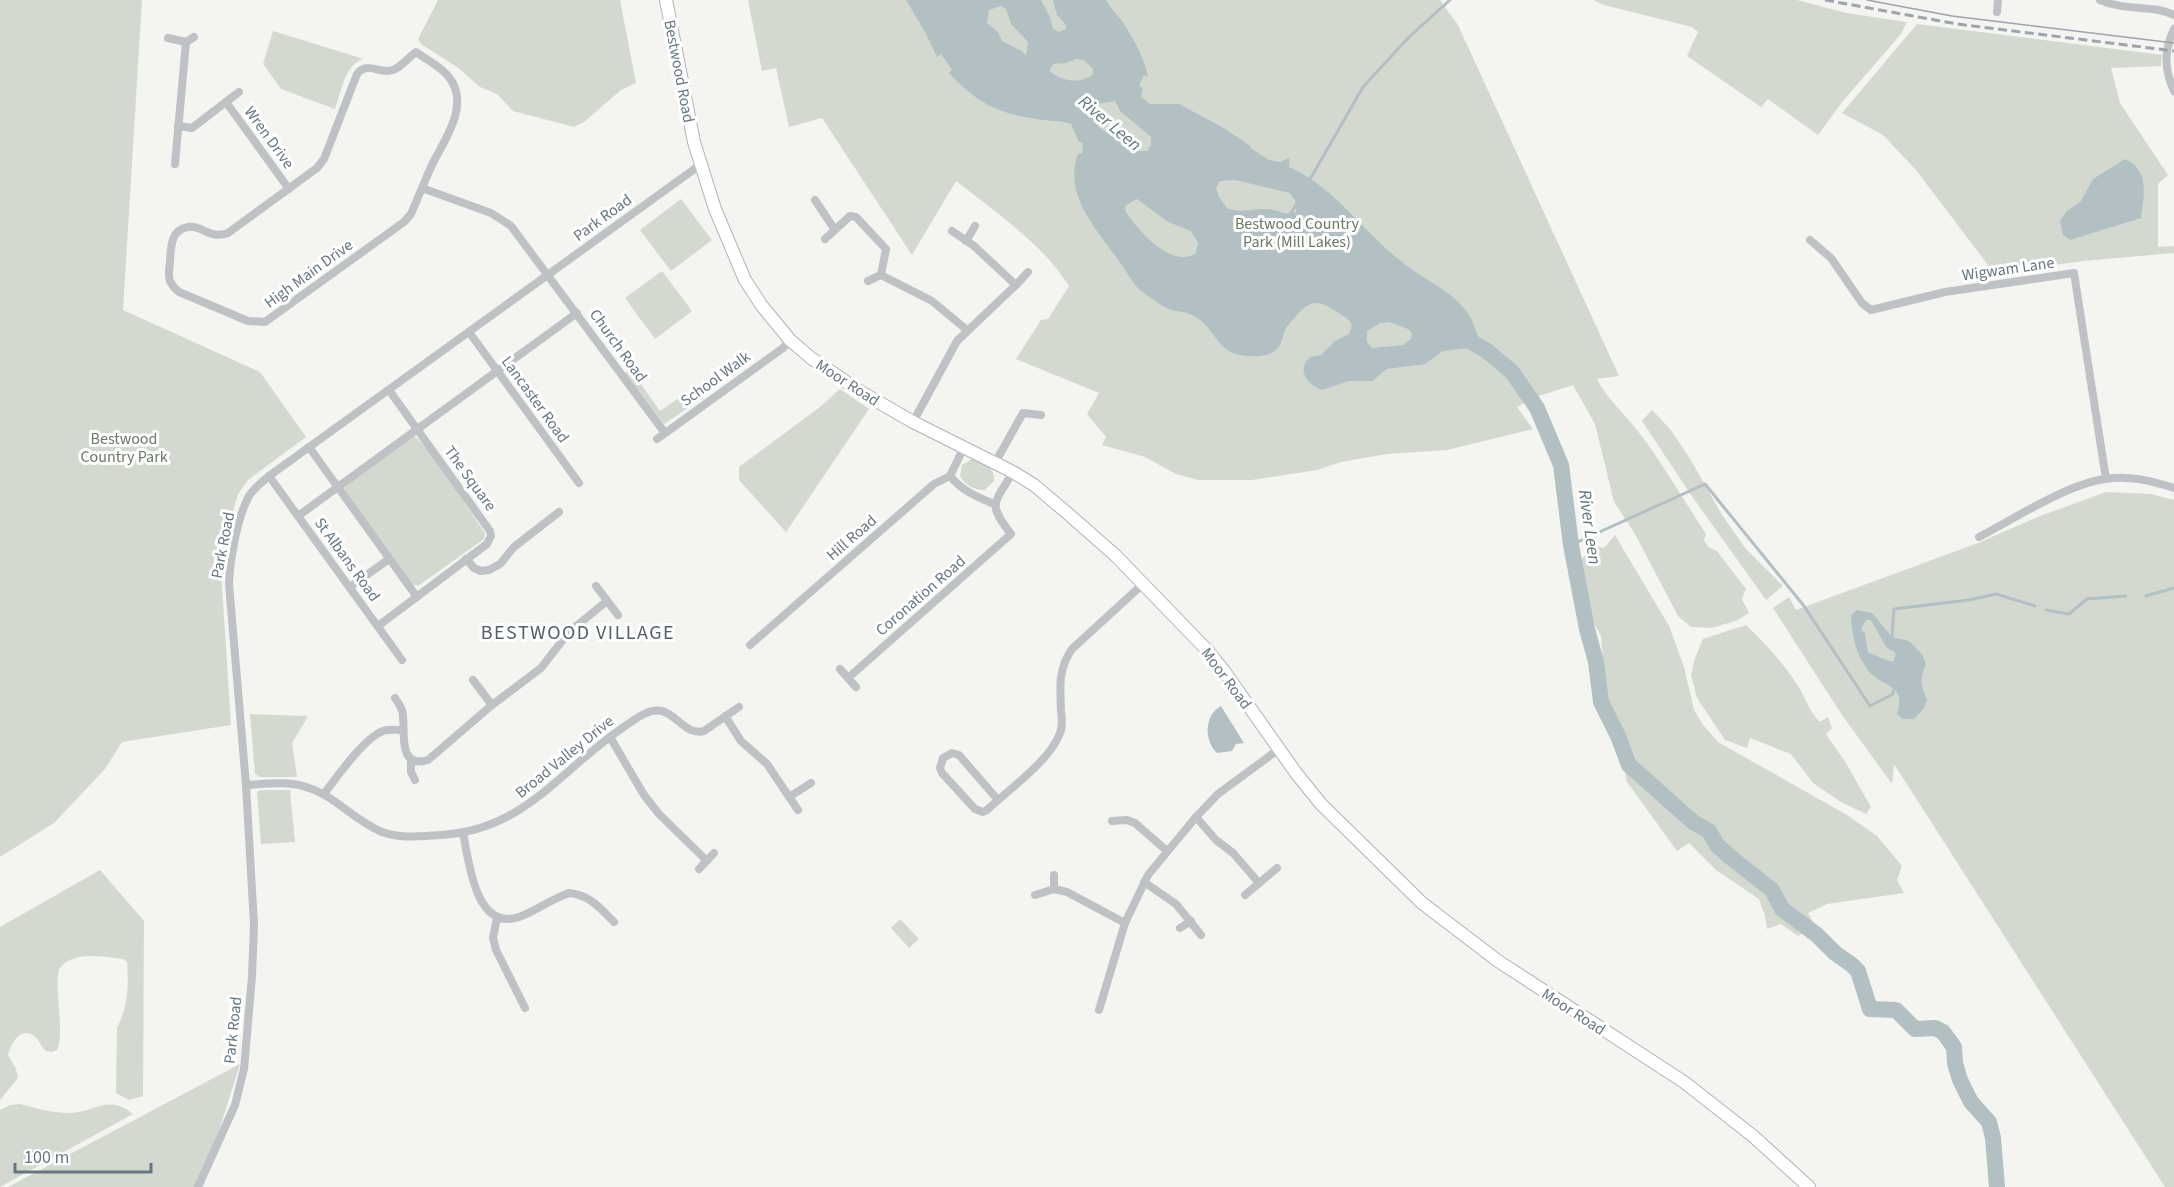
<svg xmlns="http://www.w3.org/2000/svg" width="2174" height="1187" font-family="'Source Sans 3',sans-serif">
<rect width="100%" height="100%" fill="#f4f4f1"/>
<g fill="#d4d9d0">
<path d="M0,0H142L123,310L260,372L306,437L248,480L238,494L230,522L221,571L231,725L122,742L105,769L54,823L0,857Z"/>
<path d="M438,0H620L636,83L621,90L584,122L574,127L513,111L497,94L480,87L457,67L421,44L418,39Z"/>
<path d="M748,0H1440L1458,25L1619,376L1597,379C1607,399 1623,412 1637,430C1662,462 1683,499 1706,534L1704,540L1708,547L1717,551L1746,589L1742,599L1749,613L1736,621L1711,628L1691,627L1678,616L1635,534L1614,502L1595,424L1573,385L1533,398L1517,407L1533,429L1447,450L1387,454L1341,462L1317,470L1252,480H1198L1176,474L1145,457L1102,445L1106,437L1087,414L1099,393L1016,359L1041,320L1048,319L1069,286C1041,242 996,213 956,181L912,255L822,118L789,127L776,68L762,71Z"/>
<path d="M1593,0H1797L1846,13L1907,22L1901,34L1843,101L1818,135L1768,99L1761,107L1687,56L1698,32L1692,27L1604,5Z"/>
<path d="M1917,24L2162,55L2161,66L2111,68L2120,103L2168,175L2158,184V247L2174,246V253L2083,261L1994,273L1916,170L1883,135L1842,113Z"/>
<path d="M273,31L364,59C345,63 341,93 335,109L281,89L263,64Z"/>
<path d="M681,199L712,240L671,271L640,230Z"/>
<path d="M662,271L692,311L655,339L625,298Z"/>
<path d="M630,369L660,411L683,395L691,406L664,424L625,373Z"/>
<path d="M840,389L869,409L786,532L739,480V467L820,407Z"/>
<path d="M1652,410L1670,429L1689,457L1722,515L1746,549L1783,586L1766,600L1691,495L1642,421Z"/>
<path d="M414,436C428,444 472,515 485,533L484,539L418,586L412,584L344,491L345,486Z"/>
<path d="M972,459C984,462 995,468 994,481L985,490C976,491 965,485 960,476L962,465Z"/>
<path d="M2106,492L2151,494L2174,500V1187H2165L1894,764L1892,784L1842,715L1773,608L1789,597L1796,610L1978,543L2040,516Z"/>
<path d="M1615,535L1669,626L1684,667L1694,710L1704,726L1718,742L1847,815L1877,836L1902,866L1897,880L1904,893L1827,904L1808,913L1815,925L1798,936L1781,924L1767,929L1765,916L1759,899L1716,870L1689,843L1677,851L1627,782L1605,687L1601,636L1568,576L1582,579L1581,560L1593,546L1604,548Z"/>
<path d="M1746,625C1765,643 1784,664 1798,686C1805,698 1810,712 1820,722L1828,717L1832,728L1826,734L1846,763L1871,807L1866,814L1841,802L1813,783L1791,754L1750,738L1747,748L1725,740L1697,698L1691,675L1695,658L1703,639Z"/>
<path d="M250,714L308,716L292,743L297,777H260L255,774Z"/>
<path d="M261,790H290L295,842L261,844L257,792Z"/>
<path d="M100,870L144,921L143,1096L129,1100L116,1093L117,1028C128,1006 129,986 127,962L123,959C103,957 73,950 59,969C54,989 65,1035 57,1050L52,1052L46,1051C41,1047 39,1039 34,1036C20,1026 11,1044 8,1055L16,1069L18,1078L0,1100V927Z"/>
<path d="M900,919L919,939L909,948L891,928Z"/>
<path d="M240,1064L218,1134L195,1187H8Z"/>
<path d="M20,1104C38,1109 53,1113 71,1113C96,1112 107,1094 133,1114L0,1187V1110L10,1105Z"/>
</g>
<g fill="#b3c0c3" fill-rule="evenodd">
<path d="M906,0H1041L1050,17L1053,29L1059,32L1066,29V25L1057,15L1053,0H1106C1111,9 1118,15 1124,24C1133,38 1145,59 1148,77L1144,75L1139,86L1143,88L1141,97L1150,104H1179L1222,127L1249,145L1252,149L1269,160L1280,162L1289,158V167C1335,187 1363,232 1402,262C1421,278 1445,287 1462,306C1475,320 1473,327 1481,342L1475,349L1470,348L1443,351L1425,364L1387,369L1372,381H1349L1322,390C1307,384 1296,370 1310,357L1321,355L1335,341L1349,334C1354,325 1351,320 1343,316C1323,303 1314,295 1296,316C1293,320 1287,325 1285,330C1283,335 1282,342 1279,347C1270,358 1253,357 1240,355C1217,351 1215,329 1197,318C1189,312 1180,312 1171,310C1163,307 1146,295 1140,290C1133,284 1127,272 1121,264C1100,233 1062,196 1078,154L1082,153L1083,143L1079,142L1071,124L1064,122C1012,117 986,113 949,73L952,70L941,54L937,57L925,32ZM1001,6L1006,9L1011,24L1028,42L1026,56L1022,51L1002,41L998,32L987,23L989,10ZM1076,59L1084,60L1093,69V74C1080,85 1062,81 1049,71L1053,64L1067,63ZM1115,101L1120,111L1151,137V145L1147,151H1137C1120,133 1094,137 1091,108L1097,104ZM1235,180L1290,193L1296,202V212C1283,216 1279,209 1267,209C1253,208 1241,214 1227,208L1219,197L1216,188L1220,181ZM1137,199L1168,222L1191,231L1198,243L1196,253C1172,270 1135,228 1125,210L1126,205ZM1389,322L1408,329L1412,333L1411,339L1403,345L1372,348L1367,342V331L1380,323Z"/>
<path d="M2125,159C2150,170 2144,196 2141,218L2070,240L2063,235L2060,221L2066,212L2081,201L2093,179Z"/>
<path d="M1857,610L1872,613L1892,637L1909,641L1922,654L1926,664C1920,678 1920,685 1927,699L1924,708L1914,719H1902L1897,714C1908,682 1881,689 1867,669C1855,653 1852,634 1851,615ZM1866,620H1871L1886,647L1896,653L1893,662C1884,660 1877,655 1868,653L1865,633L1861,630Z"/>
<path d="M1221,706L1244,743L1236,744L1232,751L1217,753C1204,741 1204,715 1221,706Z"/>
</g>
<g fill="none" stroke-linecap="round" stroke-linejoin="round">
<g stroke="#b3c0c3" stroke-width="3">
<path d="M1309,181L1363,87L1409,37L1450,0"/>
<path d="M1290,215L1297,203"/>
<path d="M1571,545L1705,484L1804,606L1870,706L1893,694L1895,683"/>
<path d="M2146,596L2174,588"/>
<path d="M2046,610L2069,614L2087,599L2126,596"/>
<path d="M1893,640L1892,637L1894,609L1969,600L1996,594L2035,606"/>
</g>
<path stroke="#b3c0c3" stroke-width="16" d="M1460,335L1487,351L1512,372L1537,408L1561,465L1571,545L1587,629L1596,662L1601,702L1618,736L1629,765L1693,822L1709,831L1717,845L1729,856L1772,890L1782,909L1817,935L1835,953L1852,965L1858,971L1870,1009L1896,1010L1915,1029L1935,1028L1943,1032L1954,1047L1955,1063L1960,1080L1971,1102L1989,1122L1993,1138L1997,1187"/>
<defs>
<path id="secondary" d="M666,0L694,142L715,209L745,280L762,306L790,340L811,358L861,392L913,422L1013,472L1034,485L1066,512L1116,556L1207,650L1224,671L1296,773L1321,804L1422,903L1498,961L1684,1082L1753,1136L1809,1187"/>
</defs>
<use href="#secondary" stroke="#aeb4b8" stroke-width="14"/>
<g stroke="#bec2c5" stroke-width="8">
<path d="M2100,0C2127,12 2152,4 2174,15"/>
<path d="M1997,12L1998,0"/>
<path d="M2174,29C2164,50 2164,69 2174,91"/>
<path d="M168,38L186,42L194,37"/>
<path d="M226,102L289,189"/>
<path d="M178,126L192,128L239,92"/>
<path d="M175,164L186,42"/>
<path d="M422,188L411,214L404,222L265,322L248,321L179,292C175,289 172,285 170,281C168,275 169,268 170,262C171,248 170,230 188,227C203,225 210,240 228,233L317,168L324,159L357,74C368,60 379,75 393,70C401,67 409,57 416,52C427,60 440,66 449,77C469,103 448,135 435,159C430,168 426,179 422,188L491,213L511,226L665,433"/>
<path d="M815,200L835,230"/>
<path d="M825,239L850,216L856,217L886,249L881,275L868,281"/>
<path d="M1810,240L1831,258L1862,303L1871,310L1945,292L2074,273L2106,479"/>
<path d="M966,241L975,226"/>
<path d="M881,275L932,301L967,330"/>
<path d="M1016,285L1028,272"/>
<path d="M469,332L579,483"/>
<path d="M913,422L957,341L1016,285L974,246L952,231"/>
<path d="M657,439L783,348L790,340"/>
<path d="M309,447L417,597"/>
<path d="M995,463L1023,413L1041,415"/>
<path d="M269,476L402,660"/>
<path d="M950,476C961,490 977,497 994,504"/>
<path d="M298,516L577,313"/>
<path d="M1979,537C2014,519 2067,484 2105,479C2129,475 2152,481 2174,488"/>
<path d="M466,559L474,568L481,571L489,570L500,564L514,547L559,512"/>
<path d="M596,586L618,615"/>
<path d="M350,587L389,559"/>
<path d="M378,626L487,544L491,536L490,531L389,390"/>
<path d="M750,645L934,484L950,476L964,447"/>
<path d="M840,669L856,687"/>
<path d="M848,678L1011,534C987,503 994,504 1013,472"/>
<path d="M473,680L492,705"/>
<path d="M395,698C399,704 403,709 403,716C405,734 398,769 428,760L492,705L541,668L569,632L607,601"/>
<path d="M725,716L741,741L767,764L798,810"/>
<path d="M610,737L644,795L659,814L707,861"/>
<path d="M411,760V772L415,780"/>
<path d="M246,785C266,784 289,780 309,788C336,797 355,821 382,832C400,839 422,836 441,835C524,830 558,772 621,729C628,724 636,718 644,714C673,699 680,737 704,731L739,707"/>
<path d="M324,794C336,778 364,738 383,731C389,729 396,730 403,730"/>
<path d="M789,797L811,783"/>
<path d="M998,800L959,755L952,753L943,758L940,768L942,773L975,809L983,812L987,810C1009,789 1050,761 1060,733C1063,726 1062,718 1061,711C1060,687 1058,669 1072,649L1144,583"/>
<path d="M1196,817L1216,840L1233,853L1259,883"/>
<path d="M1112,821L1127,820L1135,823L1167,851"/>
<path d="M463,833C469,861 475,932 519,917C536,911 551,899 569,893C590,895 600,908 614,922"/>
<path d="M699,869L714,853"/>
<path d="M1054,875V889"/>
<path d="M1144,882L1176,904L1201,935"/>
<path d="M1035,895L1054,889L1067,892L1125,923"/>
<path d="M1245,895L1277,868"/>
<path d="M497,918L493,938L496,950L525,1008"/>
<path d="M1180,928L1191,921"/>
<path d="M1099,1010L1125,923L1148,875L1196,817L1218,794L1279,749"/>
<path d="M198,1187L235,1105L244,1069L252,976L254,925L246,785L229,584C230,559 237,518 249,496C254,488 262,482 269,476L700,165"/>
</g>
<use href="#secondary" stroke="#fff" stroke-width="12"/>
<path stroke="#9da5a9" stroke-width="1.5" d="M1867,0L1952,16L2174,43"/>
<path stroke="#9da5a9" stroke-width="3" stroke-dasharray="9 4.5" stroke-linecap="butt" d="M1825,0L1957,24L2174,51"/>
</g>
<g text-anchor="middle" stroke-width="6" stroke-linejoin="round" paint-order="stroke">
<g font-size="16" fill="#657780" stroke="#fff">
<text transform="translate(680 71) rotate(79)" y="6">Bestwood Road</text>
<text transform="translate(270 137) rotate(54)" y="6">Wren Drive</text>
<text transform="translate(602 217) rotate(-36)" y="6">Park Road</text>
<text transform="translate(2008 268) rotate(-8)" y="6">Wigwam Lane</text>
<text transform="translate(308 273) rotate(-36)" y="6">High Main Drive</text>
<text transform="translate(619 345) rotate(54)" y="6">Church Road</text>
<text transform="translate(715 378) rotate(-36)" y="6">School Walk</text>
<text transform="translate(848 382) rotate(33)" y="6">Moor Road</text>
<text transform="translate(536 399) rotate(54)" y="6">Lancaster Road</text>
<text transform="translate(471 478) rotate(54)" y="6">The Square</text>
<text transform="translate(851 537) rotate(-41)" y="6">Hill Road</text>
<text transform="translate(222 545) rotate(-79)" y="6">Park Road</text>
<text transform="translate(348 559) rotate(54)" y="6">St Albans Road</text>
<text transform="translate(920 595) rotate(-41)" y="6">Coronation Road</text>
<text transform="translate(1227 678) rotate(53)" y="6">Moor Road</text>
<text transform="translate(564 756) rotate(-39)" y="6">Broad Valley Drive</text>
<text transform="translate(1574 1011) rotate(33)" y="6">Moor Road</text>
<text transform="translate(232 1030) rotate(-84)" y="6">Park Road</text>
</g>
<g font-size="16" fill="#6a7864" stroke="#fff">
<text x="1297" y="229">Bestwood Country<tspan x="1297" dy="18">Park (Mill Lakes)</tspan></text>
<text x="124" y="444">Bestwood<tspan x="124" dy="18">Country Park</tspan></text>
</g>
<g font-size="18" font-style="italic" fill="#61787d" stroke="#fff">
<text transform="translate(1110 123) rotate(40)" y="6">River Leen</text>
<text transform="translate(1590 527) rotate(82)" y="6">River Leen</text>
</g>
<g font-size="20" letter-spacing="1.5" fill="#535f66" stroke="#fff">
<text x="578" y="639">BESTWOOD VILLAGE</text>
</g>
</g>
<path d="M15 1163v9h136v-9" fill="none" stroke="#657780" stroke-width="3"/>
<text x="24" y="1163" font-size="18" fill="#657780" stroke="#ffffff" stroke-width="4.5" paint-order="stroke">100 m</text>
</svg>
